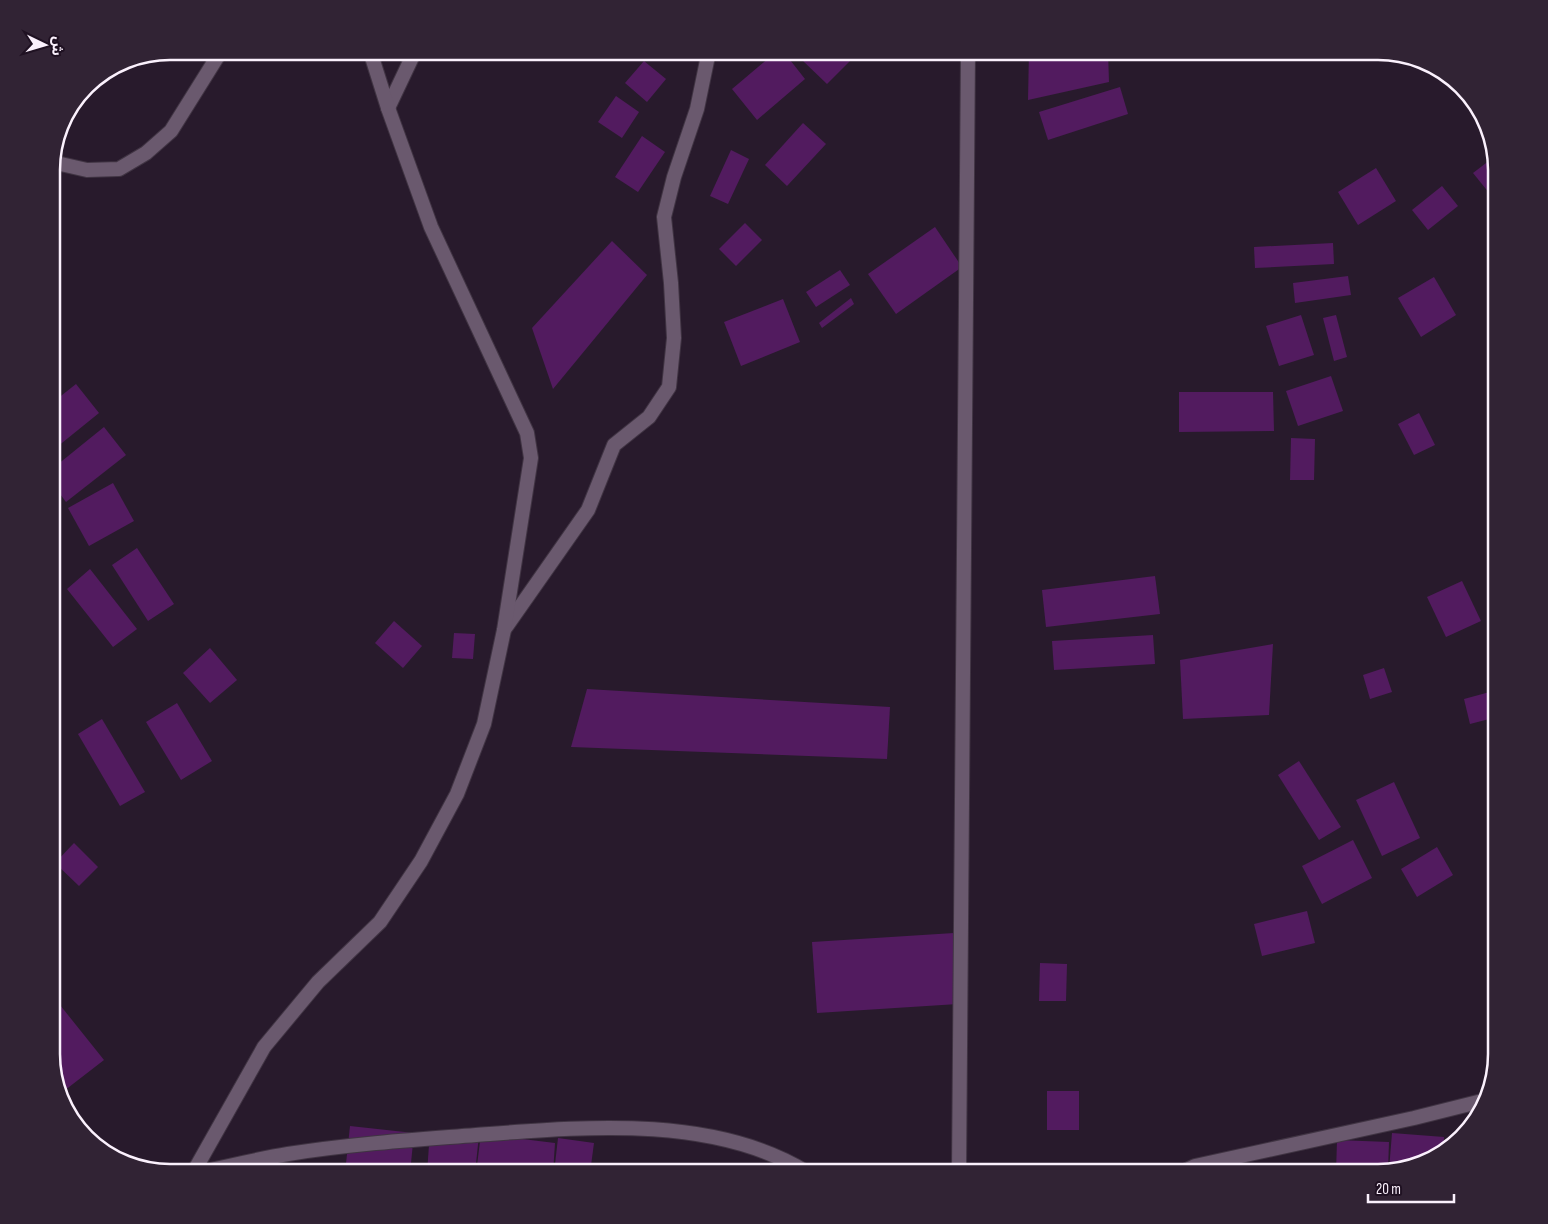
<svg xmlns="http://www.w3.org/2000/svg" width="1548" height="1224" font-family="'Sofia Sans Condensed','Noto Sans Arabic',sans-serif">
<rect width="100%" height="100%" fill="#281a2c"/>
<g fill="#521b5f">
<path d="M777,51H783L805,79L757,120L732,89Z"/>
<path d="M810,51H860L827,84L802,60Z"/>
<path d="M1029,51H1108L1109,82L1028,100Z"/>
<path d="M644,61L666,79L647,102L625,83Z"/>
<path d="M1120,87L1128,114L1048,140L1039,112Z"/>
<path d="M616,96L639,112L622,138L598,122Z"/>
<path d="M803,123L826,144L787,186L765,165Z"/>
<path d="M642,136L665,152L638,192L615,177Z"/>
<path d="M731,150L749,159L728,204L710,196Z"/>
<path d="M1494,157L1497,170V197L1494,199L1473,173Z"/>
<path d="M1376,168L1396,201L1358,225L1338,192Z"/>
<path d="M1442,186L1458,206L1428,230L1412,210Z"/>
<path d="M745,223L762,240L736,266L719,249Z"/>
<path d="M935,227L962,267L896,314L868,274Z"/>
<path d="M612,241L647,275L553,389L532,328Z"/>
<path d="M1333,243L1334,264L1255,268L1254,247Z"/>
<path d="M840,270L850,285L816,307L806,292Z"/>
<path d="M1348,276L1351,295L1295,303L1293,283Z"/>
<path d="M1434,277L1456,315L1421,337L1398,298Z"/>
<path d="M851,298L854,304L822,328L819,323Z"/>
<path d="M783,299L800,342L741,366L724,322Z"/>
<path d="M1301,315L1314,355L1279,366L1266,326Z"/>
<path d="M1336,315L1347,357L1334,361L1323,318Z"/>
<path d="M1331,376L1343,411L1298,426L1286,391Z"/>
<path d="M52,383L58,389L52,396Z"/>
<path d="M76,384L99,413L52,451V403Z"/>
<path d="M1179,392H1273L1274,431L1179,432Z"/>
<path d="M1419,413L1435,445L1414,455L1398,424Z"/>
<path d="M104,427L126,455L66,502L52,483V469Z"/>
<path d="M1291,438L1315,439L1314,480H1290Z"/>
<path d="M113,483L134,521L89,546L68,508Z"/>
<path d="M137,548L174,604L148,621L112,565Z"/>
<path d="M90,569L137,629L113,647L67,589Z"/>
<path d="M1155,576L1160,614L1046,627L1042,590Z"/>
<path d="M1462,581L1481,621L1446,637L1427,597Z"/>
<path d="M394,621L422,646L403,668L375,643Z"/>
<path d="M454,633L475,634L473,659L452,658Z"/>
<path d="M1153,635L1155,664L1054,670L1052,641Z"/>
<path d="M1273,644L1269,715L1183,719L1180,660Z"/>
<path d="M210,648L237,680L210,703L183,673Z"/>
<path d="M1384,668L1392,692L1370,699L1363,675Z"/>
<path d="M587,689L890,707L887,759L571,747Z"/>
<path d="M1497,690V717L1470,724L1464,699Z"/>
<path d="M177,703L212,761L181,780L146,722Z"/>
<path d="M102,719L145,792L120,806L78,734Z"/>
<path d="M1497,753V784H1496L1490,755Z"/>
<path d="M1299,761L1341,827L1319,840L1278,775Z"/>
<path d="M1394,782L1420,838L1382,856L1356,800Z"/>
<path d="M1353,840L1372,878L1322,904L1302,866Z"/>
<path d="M74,843L98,867L79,886L55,863Z"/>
<path d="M1437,847L1453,875L1417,897L1401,869Z"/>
<path d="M1307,911L1315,943L1262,956L1254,924Z"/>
<path d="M954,933L958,1004L817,1013L812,942Z"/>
<path d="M1040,963L1067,964L1066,1001H1039Z"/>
<path d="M60,1005L104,1060L60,1094L51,1061V1011Z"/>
<rect x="1047" y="1091" width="32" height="39"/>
<path d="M350,1126L414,1133L410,1173H345Z"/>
<path d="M430,1131L479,1135L475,1173H427Z"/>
<path d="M1392,1133L1444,1137L1443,1150L1430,1161L1389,1170Z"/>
<path d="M481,1134L555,1143L553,1173H476Z"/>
<path d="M558,1138L594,1143L590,1173H554Z"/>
<path d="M1337,1140L1389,1142L1388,1170L1378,1173H1336Z"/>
</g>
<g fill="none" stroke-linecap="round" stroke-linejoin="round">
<defs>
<g id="minor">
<path d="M388,108L415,51"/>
<path d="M52,162L87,170L119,169L146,153L171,131L221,51"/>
<path d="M506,627L588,510L614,445L649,417L669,387L674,338L671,283L664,217L674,177L697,109L709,51"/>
<path d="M193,1173L264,1047L318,982L380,922L421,861L457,794L484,724L504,630L531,458L527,433L431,227L388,108L370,51"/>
<path d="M196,1173C226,1167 257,1159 288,1154C350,1144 413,1140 476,1135C582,1127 713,1114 808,1173"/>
<path d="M1180,1173L1195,1166L1414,1118L1486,1100"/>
</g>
<path id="tertiary" d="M959,1173L968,51"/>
</defs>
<use href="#minor" stroke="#403443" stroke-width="16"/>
<use href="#tertiary" stroke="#403443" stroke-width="16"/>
<use href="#minor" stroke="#6a596e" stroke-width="14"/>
<use href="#tertiary" stroke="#6a596e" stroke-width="14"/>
</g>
<path d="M0 0H1548V1224H0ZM170 60H1378A110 110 0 0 1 1488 170V1054A110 110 0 0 1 1378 1164H170A110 110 0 0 1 60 1054V170A110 110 0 0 1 170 60Z" fill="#312334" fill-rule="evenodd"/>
<path fill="none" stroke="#fbf1fd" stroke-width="2.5" d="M170 60H1378A110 110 0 0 1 1488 170V1054A110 110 0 0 1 1378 1164H170A110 110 0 0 1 60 1054V170A110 110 0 0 1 170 60Z"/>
<g transform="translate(45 45) rotate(95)" stroke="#1f1122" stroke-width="4" paint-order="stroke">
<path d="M0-4L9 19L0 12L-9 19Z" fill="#fbf1fd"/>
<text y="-8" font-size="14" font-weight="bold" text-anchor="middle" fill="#fbf1fd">ش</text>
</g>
<path d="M1368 1194v8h86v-8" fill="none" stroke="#fbf1fd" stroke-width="2.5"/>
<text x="1376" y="1194" font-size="15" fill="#fbf1fd" stroke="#1f1122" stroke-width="4" paint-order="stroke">20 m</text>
</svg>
